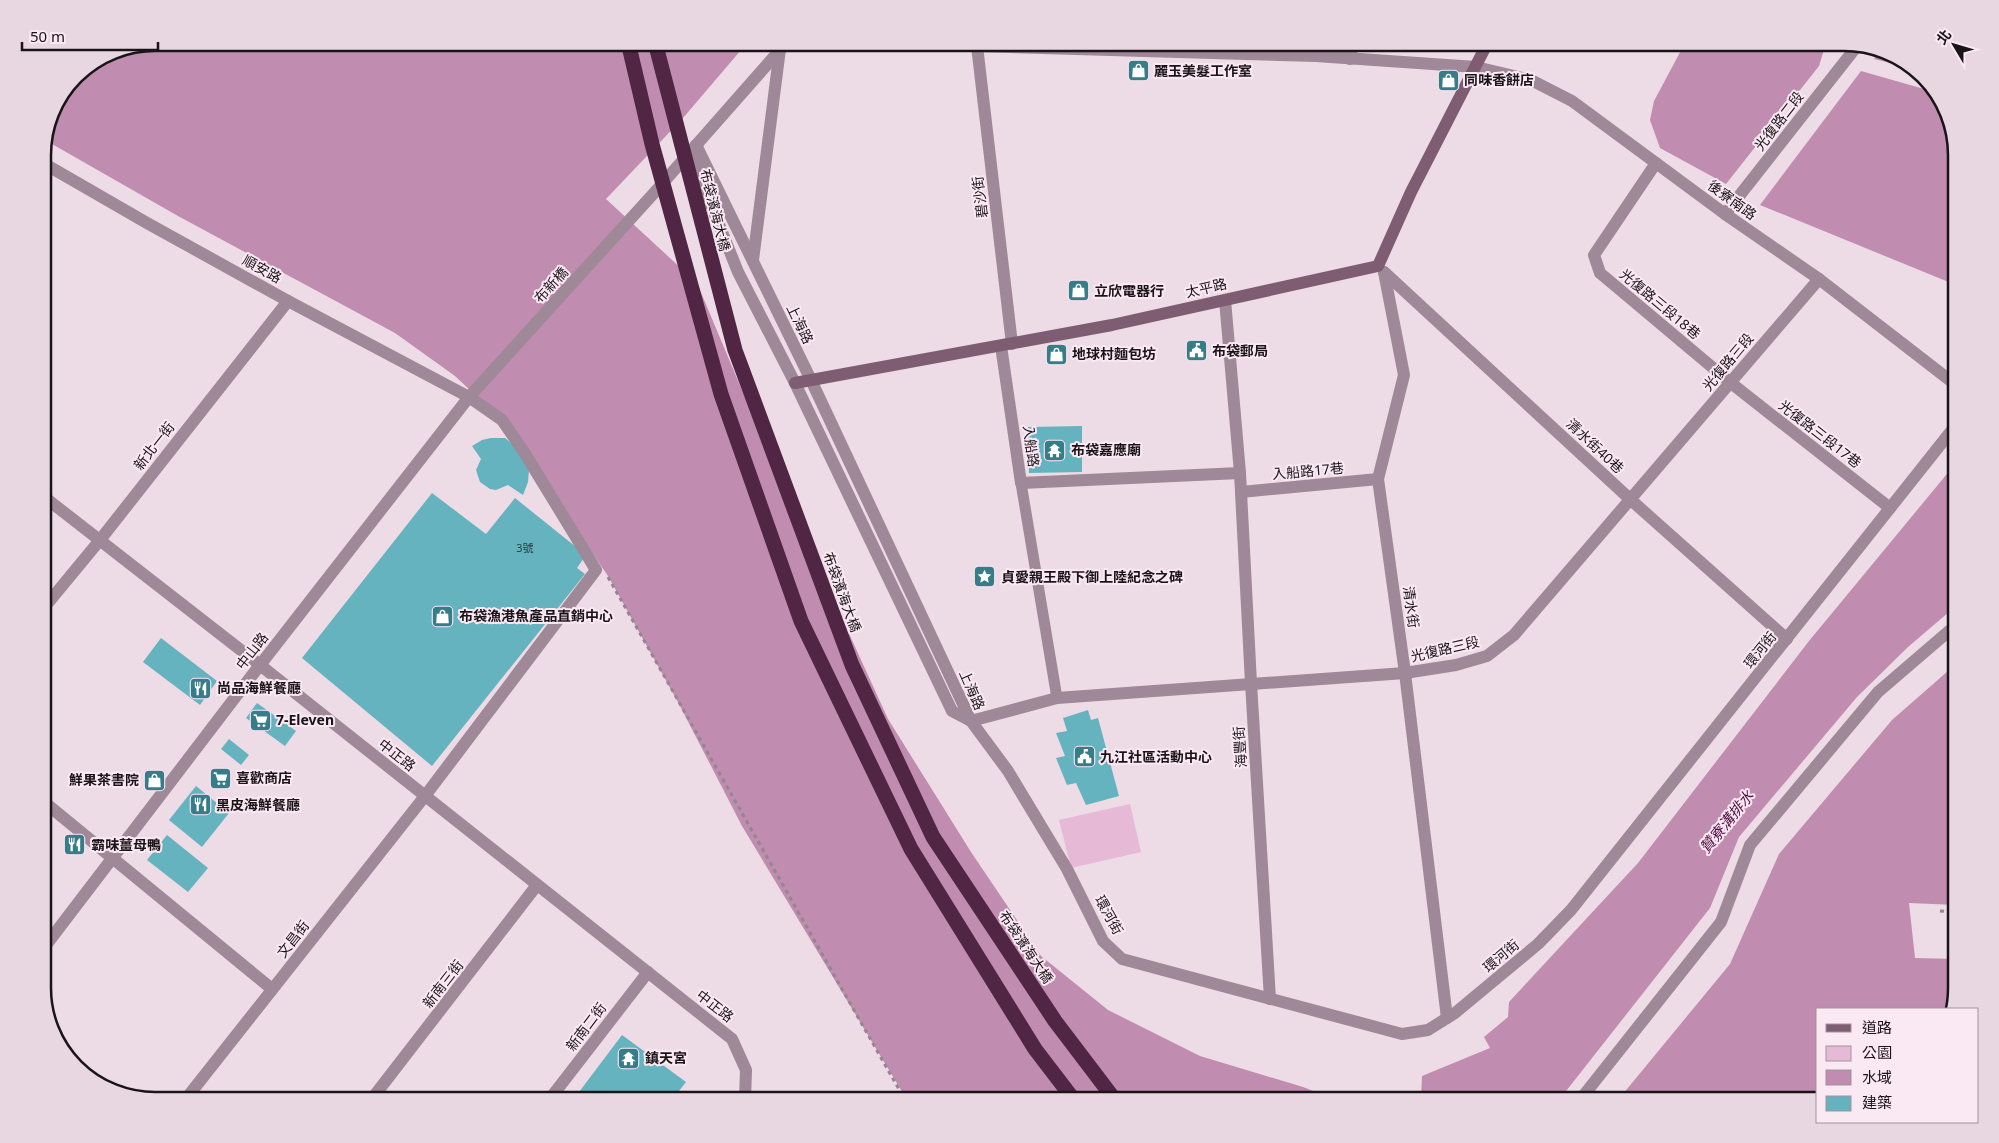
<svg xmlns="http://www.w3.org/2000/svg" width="1999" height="1143" font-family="'Noto Sans','Noto Sans TC',sans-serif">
<rect width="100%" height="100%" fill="#eddbe6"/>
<path fill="#e6b9d7" d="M1130,804L1141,852L1071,868L1059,820Z"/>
<g fill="#c08caf">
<path d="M155,43H747L683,118L606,199L697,283L788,500L888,719L971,852L1041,956L1108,1010L1200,1056L1303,1087L1336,1100H907L742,826L679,704L608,576L502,420L455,376L395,333L178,216L45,140L51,112L76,75L112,51Z"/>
<path d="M1685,43H1826L1819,66L1726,184L1660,148L1650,120L1654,101Z"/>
<path d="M1880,52L1900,57L1911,68L1874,59Z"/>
<path d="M1861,71L1938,93L1956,148V285L1760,205Z"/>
<path d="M1956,463V606L1908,647L1857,697L1739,837L1710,908L1559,1100H1421L1422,1076L1490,1048L1484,1037L1508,1017L1509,1002L1638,863L1809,641Z"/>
<path d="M1956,664V905L1909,903L1915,958L1956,959V988L1951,1009H1818V1100H1618L1730,964L1779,854L1892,720Z"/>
</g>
<g fill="#66b3c0">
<path d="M1082,426V472L1029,473L1028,427Z"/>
<path d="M491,438H505L516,447L529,470L528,482L523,495L508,485L496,490L490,489L480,482L476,470L481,459L472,446L482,440Z"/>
<path d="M432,493L486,534L515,498L586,555L577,568L585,574L432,766L302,658Z"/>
<path d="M161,638L217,681L200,705L143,662Z"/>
<path d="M257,703L296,731L285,746L246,718Z"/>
<path d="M1088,710L1091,720L1098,718L1119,796L1086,805L1076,783L1067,785L1056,758L1065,756L1056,733L1067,731L1063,718Z"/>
<path d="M229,739L249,755L241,765L221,749Z"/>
<path d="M196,786L229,813L202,847L169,820Z"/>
<path d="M167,835L208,868L188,892L147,860Z"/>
<path d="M622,1035L686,1082L672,1100H573Z"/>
</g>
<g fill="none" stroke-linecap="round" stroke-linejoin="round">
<g stroke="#93868e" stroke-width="3" stroke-dasharray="4 4" stroke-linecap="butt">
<path d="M608,577L905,1100"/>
<path d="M1940,911L1956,912"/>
</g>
<path stroke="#9f8897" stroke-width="11" d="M1021,483L1057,698"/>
<g stroke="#9f8897" stroke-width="12">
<path d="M967,42L977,46L1316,56L1476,67L1531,80L1572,101L1725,214L1819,279L1956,385"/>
<path d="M977,46L1012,344"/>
<path d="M1350,59L1353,42"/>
<path d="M696,145L811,380L971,721L1008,771L1067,869L1103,941L1122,959L1402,1034L1428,1030L1455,1013L1538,944L1571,910L1956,425"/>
<path d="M697,152L698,172L738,272L795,383L952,711L971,721"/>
<path d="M43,163L147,223L288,301L469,397L502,420L524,452L596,570L425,796L185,1100"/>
<path d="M1656,163L1594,255L1600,273L1731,383L1890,508"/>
<path d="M1725,214L1857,46"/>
<path d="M753,260L780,49"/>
<path d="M1384,272L1404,375L1378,479L1405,673L1447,1018"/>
<path d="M1384,272L1631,500L1787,639"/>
<path d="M1225,300L1240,473L1251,683L1270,999"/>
<path d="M1001,346L1021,483L1240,473"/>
<path d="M1241,492L1378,479"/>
<path d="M43,496L260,665L732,1039L746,1070L745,1100"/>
<path d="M43,609L100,540L288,301"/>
<path d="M971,721L1057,698L1405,673L1456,665L1487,656L1514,635L1819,279"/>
<path d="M43,801L272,989"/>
<path d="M43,949L253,674L469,397L654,193L787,42"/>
<path d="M371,1100L537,885"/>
<path d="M549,1100L648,972"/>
<path d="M1580,1100L1721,922L1750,845L1878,692L1956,625"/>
</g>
<path stroke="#7e5d73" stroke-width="12" d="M795,383L1112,325L1378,266L1411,192L1488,42"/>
<g stroke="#512544" stroke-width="15">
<path d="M628,42L652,144L721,394L801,621L911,849L1035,1049L1074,1100"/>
<path d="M655,42L735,350L852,665L933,837L1055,1021L1115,1100"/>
</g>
</g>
<defs>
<symbol id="shop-square" viewBox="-11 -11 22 22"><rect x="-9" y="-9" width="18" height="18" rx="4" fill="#367d88" stroke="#fae8f3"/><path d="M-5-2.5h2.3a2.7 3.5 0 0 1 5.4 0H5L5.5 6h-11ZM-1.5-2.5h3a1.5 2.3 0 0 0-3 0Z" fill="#fff"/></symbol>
<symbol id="civic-square" viewBox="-11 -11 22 22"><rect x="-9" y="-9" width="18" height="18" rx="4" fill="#367d88" stroke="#fae8f3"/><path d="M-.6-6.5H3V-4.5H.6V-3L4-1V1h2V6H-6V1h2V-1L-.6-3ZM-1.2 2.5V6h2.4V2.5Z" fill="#fff"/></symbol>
<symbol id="temple-square" viewBox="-11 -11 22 22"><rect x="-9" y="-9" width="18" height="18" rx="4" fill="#367d88" stroke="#fae8f3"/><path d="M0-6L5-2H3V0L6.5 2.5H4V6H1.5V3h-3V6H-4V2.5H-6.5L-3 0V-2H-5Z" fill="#fff"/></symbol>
<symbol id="sight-square" viewBox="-11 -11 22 22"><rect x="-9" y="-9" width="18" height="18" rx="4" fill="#367d88" stroke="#fae8f3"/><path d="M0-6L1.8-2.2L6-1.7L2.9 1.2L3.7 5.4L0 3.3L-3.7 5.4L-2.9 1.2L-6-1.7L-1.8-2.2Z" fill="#fff"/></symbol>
<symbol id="restaurant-square" viewBox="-11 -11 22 22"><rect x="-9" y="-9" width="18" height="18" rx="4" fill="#367d88" stroke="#fae8f3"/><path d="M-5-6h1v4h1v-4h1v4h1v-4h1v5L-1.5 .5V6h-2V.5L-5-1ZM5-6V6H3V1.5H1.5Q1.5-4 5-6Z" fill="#fff"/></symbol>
<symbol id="supermarket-square" viewBox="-11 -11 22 22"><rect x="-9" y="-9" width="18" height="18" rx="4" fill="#367d88" stroke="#fae8f3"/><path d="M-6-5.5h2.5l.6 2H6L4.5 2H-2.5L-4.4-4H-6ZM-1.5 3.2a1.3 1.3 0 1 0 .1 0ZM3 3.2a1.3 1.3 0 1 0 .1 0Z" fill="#fff"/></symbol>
</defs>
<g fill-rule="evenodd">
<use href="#shop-square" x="1126" y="58" width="25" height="25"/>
<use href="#shop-square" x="1436" y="68" width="25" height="25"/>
<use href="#shop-square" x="1066" y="278" width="25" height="25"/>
<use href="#civic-square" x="1184" y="338" width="25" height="25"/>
<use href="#shop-square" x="1044" y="342" width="25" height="25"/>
<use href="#temple-square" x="1042" y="438" width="25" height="25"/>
<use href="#sight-square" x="972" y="564" width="25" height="25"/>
<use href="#shop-square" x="430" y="604" width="25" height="25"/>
<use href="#restaurant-square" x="188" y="676" width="25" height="25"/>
<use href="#supermarket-square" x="248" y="708" width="25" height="25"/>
<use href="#civic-square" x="1072" y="744" width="25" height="25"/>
<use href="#supermarket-square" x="208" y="766" width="25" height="25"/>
<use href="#shop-square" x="142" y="768" width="25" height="25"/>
<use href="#restaurant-square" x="188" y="792" width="25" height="25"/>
<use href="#restaurant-square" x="62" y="832" width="25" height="25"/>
<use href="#temple-square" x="616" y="1046" width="25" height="25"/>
</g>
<g text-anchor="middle" stroke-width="4" stroke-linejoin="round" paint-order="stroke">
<g font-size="11" fill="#2d3c42">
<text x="525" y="552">3號</text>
</g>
<g font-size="14" font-weight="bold" fill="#1a1418" stroke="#fae8f3" text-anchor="start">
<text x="1154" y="76">麗玉美髮工作室</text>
<text x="1464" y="85">同味香餅店</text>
<text x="1094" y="296">立欣電器行</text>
<text x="1212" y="356">布袋郵局</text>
<text x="1072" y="359">地球村麵包坊</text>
<text x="1071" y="455">布袋嘉應廟</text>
<text x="1001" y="582">貞愛親王殿下御上陸紀念之碑</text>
<text x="459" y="621">布袋漁港魚產品直銷中心</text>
<text x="217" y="693">尚品海鮮餐廳</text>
<text x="276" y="725">7-Eleven</text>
<text x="1100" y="762">九江社區活動中心</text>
<text x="236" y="783">喜歡商店</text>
<text x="139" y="785" text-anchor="end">鮮果茶書院</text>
<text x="216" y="810">黑皮海鮮餐廳</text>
<text x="91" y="850">霸味薑母鴨</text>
<text x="645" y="1063">鎮天宮</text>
</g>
<g font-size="14" fill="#1a1418" stroke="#fae8f3">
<text transform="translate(1779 121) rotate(-52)" y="5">光復路二段</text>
<text transform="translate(980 197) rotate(-97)" y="5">碧沙街</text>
<text transform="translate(1732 200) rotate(36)" y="5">後寮南路</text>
<text transform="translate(715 210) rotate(76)" y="5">布袋濱海大橋</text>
<text transform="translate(262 269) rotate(29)" y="5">順安路</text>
<text transform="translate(551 285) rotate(-48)" y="5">布新橋</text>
<text transform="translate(1206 288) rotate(-13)" y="5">太平路</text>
<text transform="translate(1660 304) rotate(40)" y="5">光復路三段18巷</text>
<text transform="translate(800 324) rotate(64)" y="5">上海路</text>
<text transform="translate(1728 362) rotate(-50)" y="5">光復路三段</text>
<text transform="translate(1820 434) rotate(38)" y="5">光復路三段17巷</text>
<text transform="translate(154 446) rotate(-52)" y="5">新北一街</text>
<text transform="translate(1031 446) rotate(82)" y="5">入船路</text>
<text transform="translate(1595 446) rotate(43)" y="5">清水街40巷</text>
<text transform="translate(1308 471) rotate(-5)" y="5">入船路17巷</text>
<text transform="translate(842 592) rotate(70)" y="5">布袋濱海大橋</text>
<text transform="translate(1411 607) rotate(82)" y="5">清水街</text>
<text transform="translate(1445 649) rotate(-13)" y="5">光復路三段</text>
<text transform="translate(1760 650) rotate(-51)" y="5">環河街</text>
<text transform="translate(252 651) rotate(-52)" y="5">中山路</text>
<text transform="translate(972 690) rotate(66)" y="5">上海路</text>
<text transform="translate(1240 747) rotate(-94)" y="5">海豐街</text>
<text transform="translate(397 755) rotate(38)" y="5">中正路</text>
<text transform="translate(1109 915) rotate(61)" y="5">環河街</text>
<text transform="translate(293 939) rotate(-52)" y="5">文昌街</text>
<text transform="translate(1026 947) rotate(56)" y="5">布袋濱海大橋</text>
<text transform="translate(1501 956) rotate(-40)" y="5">環河街</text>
<text transform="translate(443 984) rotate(-52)" y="5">新南三街</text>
<text transform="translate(715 1006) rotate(38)" y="5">中正路</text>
<text transform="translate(586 1027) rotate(-53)" y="5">新南二街</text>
</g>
<g font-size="15" font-style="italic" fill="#501241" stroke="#fae8f3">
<text transform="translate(1727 822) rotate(-51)" y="5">贊寮溝排水</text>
</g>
</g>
<path d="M0 0H1999V1143H0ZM155 51H1844A104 104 0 0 1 1948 155V988A104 104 0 0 1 1844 1092H155A104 104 0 0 1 51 988V155A104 104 0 0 1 155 51Z" fill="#e8d7e1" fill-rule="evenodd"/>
<path fill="none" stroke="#1a1418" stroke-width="2.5" d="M155 51H1844A104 104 0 0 1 1948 155V988A104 104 0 0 1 1844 1092H155A104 104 0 0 1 51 988V155A104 104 0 0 1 155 51Z"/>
<rect x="1816" y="1008" width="162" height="115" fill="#fae8f3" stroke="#a0939b"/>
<rect x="1826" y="1024" width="25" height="8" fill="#7e5d73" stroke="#a0939b"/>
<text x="1862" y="1033" font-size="15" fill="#1a1418">道路</text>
<rect x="1826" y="1046" width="25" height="15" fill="#e6b9d7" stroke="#a0939b"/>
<text x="1862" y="1058" font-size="15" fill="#1a1418">公園</text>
<rect x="1826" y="1070" width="25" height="15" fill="#c08caf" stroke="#a0939b"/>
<text x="1862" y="1083" font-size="15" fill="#1a1418">水域</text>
<rect x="1826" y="1096" width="25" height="15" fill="#66b3c0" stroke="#a0939b"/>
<text x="1862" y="1108" font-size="15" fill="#1a1418">建築</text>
<g transform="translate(1954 45) rotate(308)" stroke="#fae8f3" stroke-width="4" paint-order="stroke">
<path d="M0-4L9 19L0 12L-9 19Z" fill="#1a1418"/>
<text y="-8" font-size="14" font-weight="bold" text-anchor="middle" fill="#1a1418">北</text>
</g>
<path d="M22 42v8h136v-8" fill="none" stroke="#1a1418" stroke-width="2.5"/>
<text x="30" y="42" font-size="15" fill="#1a1418" stroke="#fae8f3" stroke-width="4" paint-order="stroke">50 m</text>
</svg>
